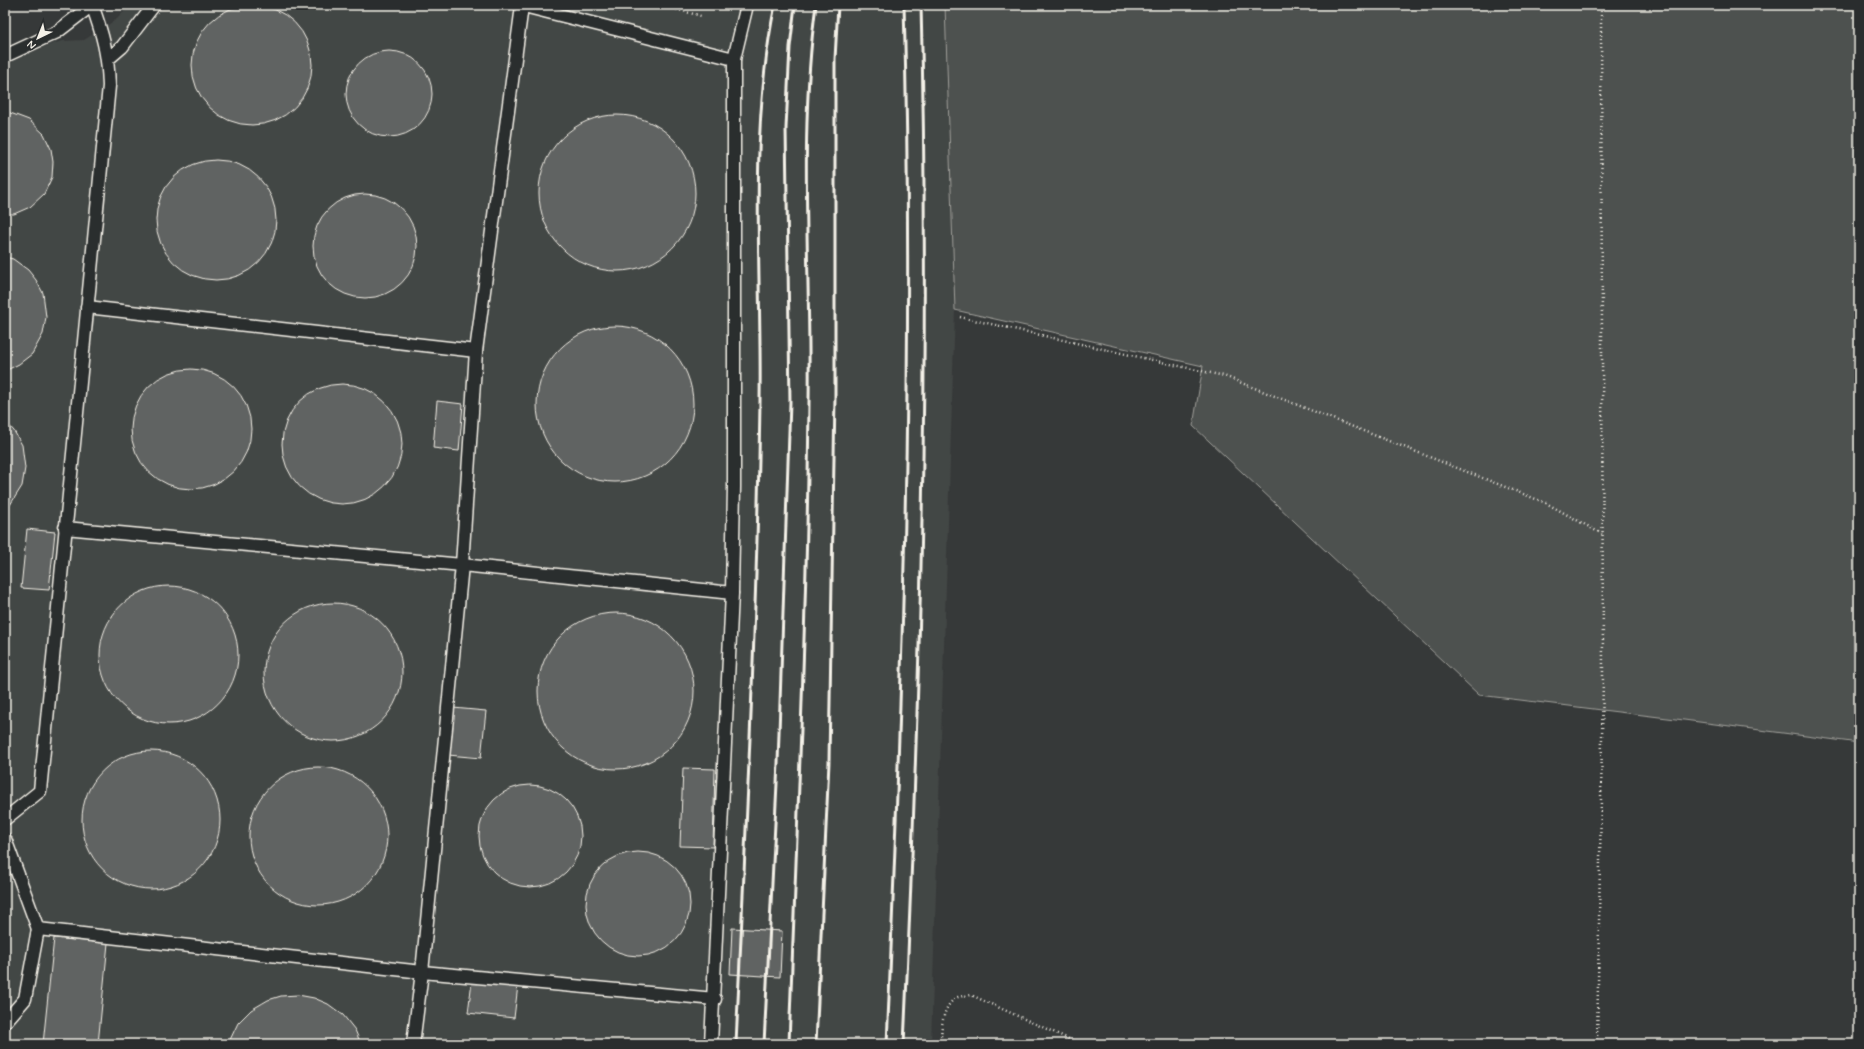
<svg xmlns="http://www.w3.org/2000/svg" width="1864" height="1049" font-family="Mynerve,sans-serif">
<rect width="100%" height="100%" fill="#363939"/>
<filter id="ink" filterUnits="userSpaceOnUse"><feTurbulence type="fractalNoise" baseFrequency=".025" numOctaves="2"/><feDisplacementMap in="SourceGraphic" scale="8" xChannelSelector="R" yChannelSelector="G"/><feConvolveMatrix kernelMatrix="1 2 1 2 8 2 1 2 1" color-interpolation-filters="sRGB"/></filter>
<g filter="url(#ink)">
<path fill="#434645" d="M130,5H945L955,310L931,1044H5V63L51,44L63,41L84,40L117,19Z"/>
<path fill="#4e514f" stroke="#a1a19c" d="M945,5H1859V743L1684,720L1479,695L1193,426L1203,366L955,310Z"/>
<g fill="#616362" stroke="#f4f1e8">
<circle cx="252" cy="65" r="60"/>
<circle cx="389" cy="94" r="43"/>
<path d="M5,111L29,120L44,134L51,149L53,162L52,177L44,194L30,207L14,214H5Z"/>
<circle cx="617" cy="193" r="78"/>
<circle cx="216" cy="220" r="60"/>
<circle cx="365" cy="246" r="52"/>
<path d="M5,257L13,259L28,270L36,280L43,293L46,317L43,334L32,354L19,364L5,371Z"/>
<circle cx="615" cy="404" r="78"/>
<circle cx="191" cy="429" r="60"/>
<circle cx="342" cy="444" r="60"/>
<path d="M437,401L463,404L459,451L433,448Z"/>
<path d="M5,421L14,431L22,445L25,468L22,486L10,505L5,509Z"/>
<path d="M27,529L55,532L49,590L21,588Z"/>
<circle cx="169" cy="655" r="69"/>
<circle cx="333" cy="672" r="69"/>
<circle cx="616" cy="691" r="78"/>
<path d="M453,708L486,711L481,758L448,755Z"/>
<circle cx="151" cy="820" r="69"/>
<circle cx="318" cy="836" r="69"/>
<path d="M683,768L715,769L713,847L680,846Z"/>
<circle cx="530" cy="836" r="51"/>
<circle cx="638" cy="904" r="52"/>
<path d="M732,928L782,931L780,977L730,974Z"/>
<path d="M54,938L108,943L98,1044H43Z"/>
<path d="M472,981L518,985L514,1018L468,1013Z"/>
<path d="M298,995L314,998L328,1004L343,1015L355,1030L361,1044H228L238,1023L251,1010L268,1000L281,996Z"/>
</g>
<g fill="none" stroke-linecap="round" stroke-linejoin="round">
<defs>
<g id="service">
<path d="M520,5L734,59"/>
<path d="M5,56L57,32L92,5"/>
<path d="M108,59L122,47L154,5"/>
<path d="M87,307L476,351"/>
<path d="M65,528L462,565L732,593"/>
<path d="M5,819L40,791L109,86C108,54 103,35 92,5"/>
<path d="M5,839L38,929L422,972L715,999"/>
<path d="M5,1022L25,999L38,929"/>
<path d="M413,1044L422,972L462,565L476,351L522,6"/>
<path d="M711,1044L732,593L734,487V59L747,5"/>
</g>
</defs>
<use href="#service" stroke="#f4f1e8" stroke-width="15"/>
<g stroke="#f4f1e8" stroke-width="2.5" stroke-dasharray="1 3" stroke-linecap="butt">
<path d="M661,5L701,16"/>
<path d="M960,317L1224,376L1546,503L1602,534"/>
<path d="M941,1044C941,1029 942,1004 958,997C961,996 967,996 971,995L1080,1044"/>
<path d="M1597,1044L1603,676L1601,5"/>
</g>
<use href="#service" stroke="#2a2d2e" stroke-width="12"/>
<g stroke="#f4f1e8" stroke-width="3">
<path d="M736,1044C746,830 757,616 760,401C762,269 748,136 775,5"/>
<path d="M764,1044L778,763L790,402L786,128L790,47L795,5"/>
<path d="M789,1044C797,830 807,616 809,402C811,270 798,136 816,5"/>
<path d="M816,1044L829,762L835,397V59L838,5"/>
<path d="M887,1044C902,698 914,351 904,5"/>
<path d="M904,1044C920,698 930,352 921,5"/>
</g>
</g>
</g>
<rect width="1864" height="1049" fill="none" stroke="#2a2d2e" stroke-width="20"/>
<rect x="10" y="10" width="1844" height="1029" fill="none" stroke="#f4f1e8" stroke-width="1.5" filter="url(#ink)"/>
<g transform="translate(38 38) rotate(223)" stroke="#2a2d2e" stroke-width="3" paint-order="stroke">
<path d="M0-3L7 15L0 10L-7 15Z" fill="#f4f1e8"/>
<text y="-6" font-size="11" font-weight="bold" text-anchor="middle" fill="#f4f1e8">N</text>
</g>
</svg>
